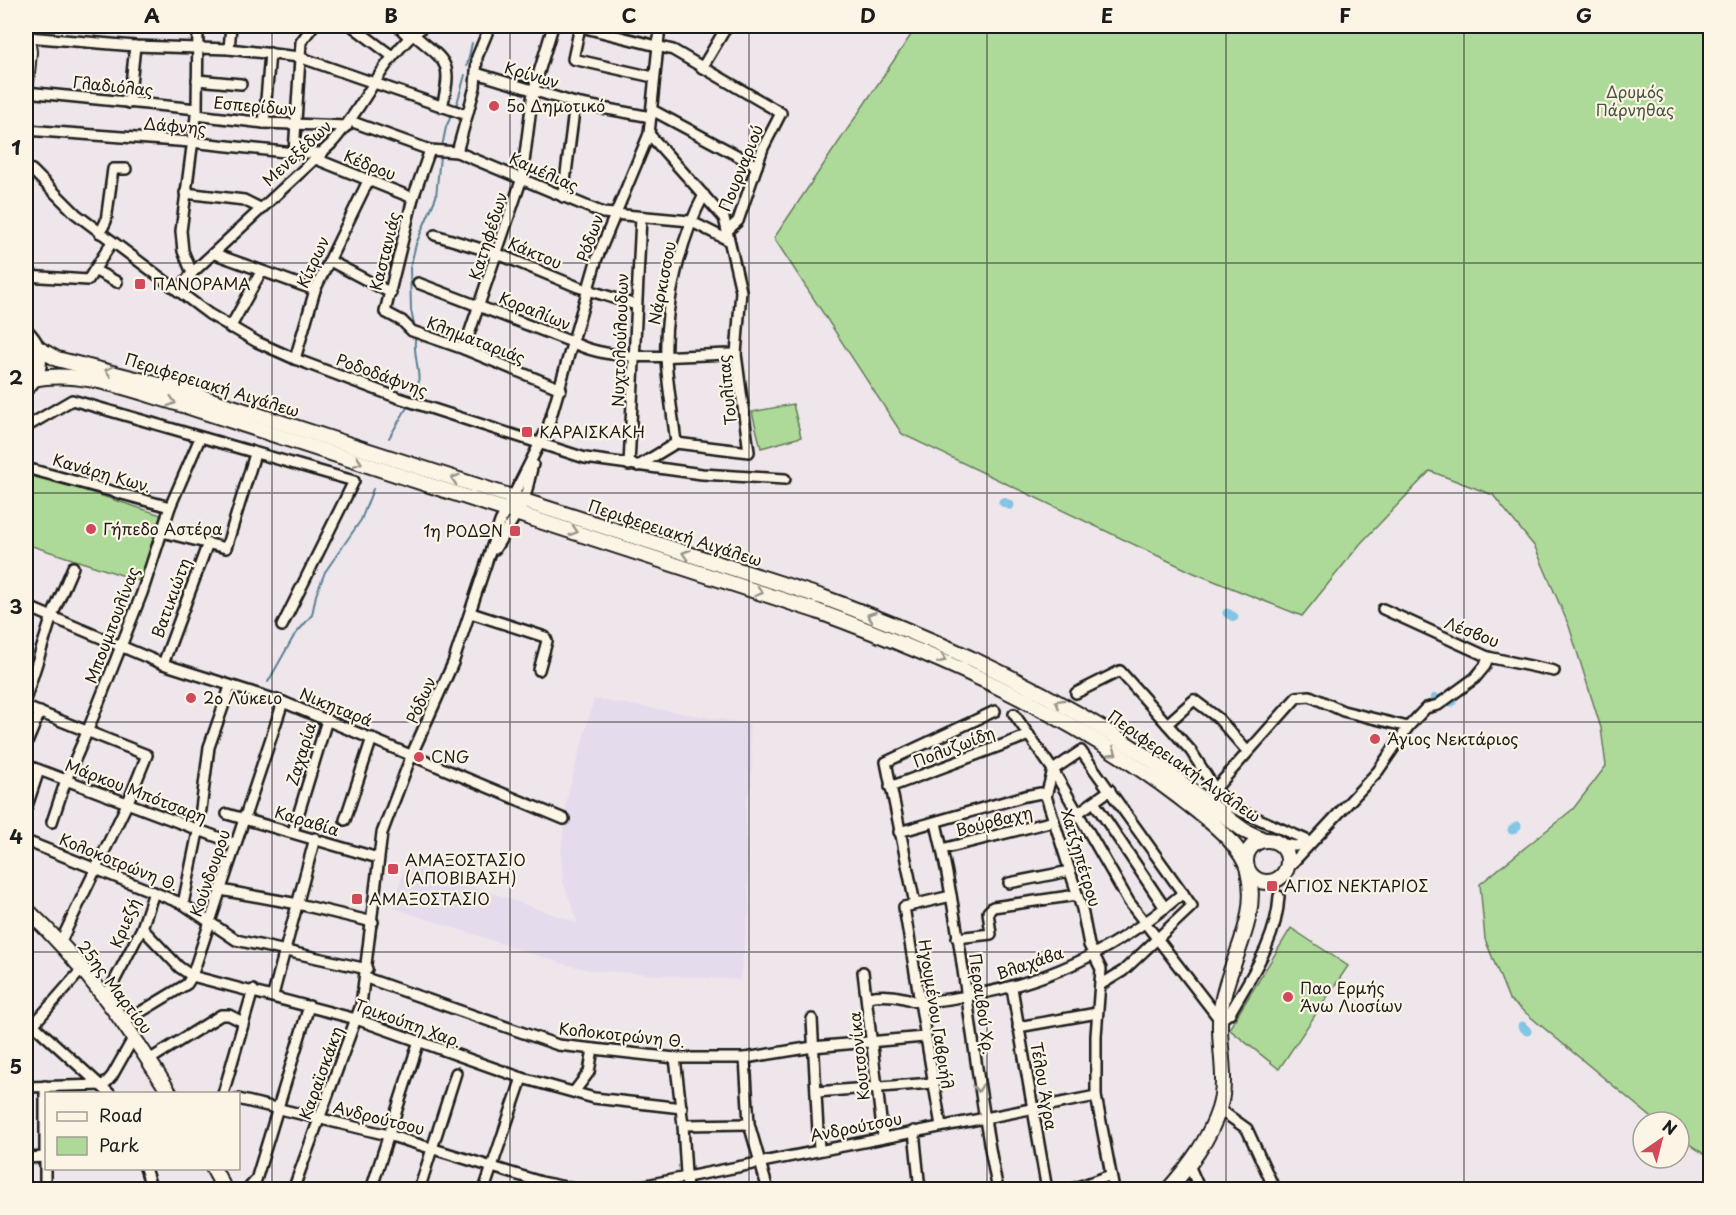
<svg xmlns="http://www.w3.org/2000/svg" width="1736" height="1215" font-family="'Playpen Sans',sans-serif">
<rect width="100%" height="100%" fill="#eee6ea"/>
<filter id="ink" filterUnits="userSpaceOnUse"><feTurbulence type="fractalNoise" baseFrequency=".0167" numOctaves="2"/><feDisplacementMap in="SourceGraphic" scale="12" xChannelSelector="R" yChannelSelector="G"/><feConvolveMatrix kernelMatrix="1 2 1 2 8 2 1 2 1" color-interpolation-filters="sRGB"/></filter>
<g filter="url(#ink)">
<path fill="#e4dbed" d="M594,699L749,724L752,762L751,787L746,801V836L749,906L740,980L590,970L564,964L394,908L405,863L578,923L563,881L561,852L567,798Z"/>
<g fill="#aeda99" stroke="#657b5a" stroke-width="1.5">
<path d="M917,26H1710V1158L1679,1137V1122H1657L1509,999L1485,939L1480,884L1573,809L1606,766L1601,728L1569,626L1535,547L1493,495L1430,471L1361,543L1302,616L1194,573L902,434L774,238Z"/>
<path d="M793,404L801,437L761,448L752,412Z"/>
<path d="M31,473L161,515L140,581L26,544V490Z"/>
<path d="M1291,928L1348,966L1279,1069L1229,1029Z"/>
</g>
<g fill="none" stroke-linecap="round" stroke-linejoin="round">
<g stroke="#5a8195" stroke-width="2">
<path d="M467,66L472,43"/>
<path d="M456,107L465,75"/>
<path d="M442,147L446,127L452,114"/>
<path d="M415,330L411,310L410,268L416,244L436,197L440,156"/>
<path d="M415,340C413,357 424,380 415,395"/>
<path d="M389,438L409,404"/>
<path d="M268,682L294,636L312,615L316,595L325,572L361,520L373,489"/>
</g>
<g stroke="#84c4e5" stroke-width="9">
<path d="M1003,502L1010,505"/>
<path d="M1227,613L1234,617"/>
<path d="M1435,698L1452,702"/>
<path d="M1512,830L1517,826"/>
<path d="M1522,1026L1527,1031"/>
</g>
<defs>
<g id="street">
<path d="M352,26L392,56"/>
<path d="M398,26L409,37"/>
<path d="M577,26L673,50L781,113L763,148L738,221L727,231"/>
<path d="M580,27L573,59L653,77"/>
<path d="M413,34C447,63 453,61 442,107"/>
<path d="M27,37L135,46L229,49L299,57L467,115"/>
<path d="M229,49L231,26"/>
<path d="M702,68L727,26"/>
<path d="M476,73L575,103L651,117"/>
<path d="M197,80L241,84"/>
<path d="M26,92L197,109"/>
<path d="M129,103L135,46"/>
<path d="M652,110L757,166"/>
<path d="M196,115L264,123L347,126"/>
<path d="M350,121L430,150L457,152L603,213L690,221L728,240"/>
<path d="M264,123L270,53"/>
<path d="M26,130L191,142L294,153H322"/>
<path d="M649,134L724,218L741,291L736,354L749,452L676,443"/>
<path d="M430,150L413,198L385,312L402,321L412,331L464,349L561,389"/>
<path d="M457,152L475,87L477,57L490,26"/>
<path d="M294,153L301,42L313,26"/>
<path d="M316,159L413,198"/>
<path d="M26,167L32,170L76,214L209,314L257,342L295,359L396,397L585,458L702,474L785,479"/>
<path d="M185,193L244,200L260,208"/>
<path d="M563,197L575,103"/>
<path d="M100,233L106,221L113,169H126"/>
<path d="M435,235L498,254L578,287L636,305"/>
<path d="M215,254L315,290"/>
<path d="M330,261L391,293"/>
<path d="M96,271L117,282"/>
<path d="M192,273L183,251L181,231L197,109L198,26"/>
<path d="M26,276L88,280L112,242"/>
<path d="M418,283L572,342C614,365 688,354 736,354"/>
<path d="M178,291L192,273L331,144C365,107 382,56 424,26"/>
<path d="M230,328L261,272"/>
<path d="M464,349L522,178L533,92L553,26"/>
<path d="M295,359L315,290L368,181"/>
<path d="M26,427L72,400L354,481L282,626"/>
<path d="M676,443C673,415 667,385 666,356C664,307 681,237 704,195"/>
<path d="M629,465L641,217"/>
<path d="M638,466L676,443"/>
<path d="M26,468L170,507"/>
<path d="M162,532L226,548L255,454"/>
<path d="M495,549L524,502L533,464"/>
<path d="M26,606L163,664L283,702L564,819"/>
<path d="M1383,609L1488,657L1554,671"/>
<path d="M471,613L545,637L547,641L539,670"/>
<path d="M163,664L208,543"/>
<path d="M1076,693L1120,671L1191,751L1215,789L1229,806L1311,842"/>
<path d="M26,697L52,616L73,567"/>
<path d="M26,707L147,755L128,802L60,943"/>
<path d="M1014,714L1053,770L1129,902L1220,1020L1230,1013C1251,976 1277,940 1279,896"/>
<path d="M1167,724L1194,700L1218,718L1247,751"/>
<path d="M26,745L40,712"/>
<path d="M26,765L236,844"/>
<path d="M1053,770L1046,796L1082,909L1089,945L1101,969L1096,1036V1096L1114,1190"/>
<path d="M1053,770L1081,751L1192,906L1123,971L1100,985"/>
<path d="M890,787L1029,735"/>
<path d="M1215,789L1297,697L1310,696L1343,711L1408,727"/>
<path d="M1094,802L1165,908"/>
<path d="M26,809L39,770"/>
<path d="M1078,813L1110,790"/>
<path d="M227,814L378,858"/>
<path d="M345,820L372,738"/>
<path d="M52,822L66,780L88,730L142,593L170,507L200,438"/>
<path d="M936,823C965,943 972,1068 998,1190"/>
<path d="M293,832L327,720"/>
<path d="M899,832L1025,796L1041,793L1046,796"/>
<path d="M26,841L183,904L236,940L367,969"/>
<path d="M1278,843L1295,846L1309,843"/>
<path d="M942,849L1054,821"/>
<path d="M1286,870L1378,771L1408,727L1426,708L1438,705L1475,678L1485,666L1488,657"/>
<path d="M1009,883L1070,871"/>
<path d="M221,890L298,904L373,922"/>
<path d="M183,904L198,832L209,747L230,687"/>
<path d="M915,904L886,762L995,711"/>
<path d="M142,928L179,967L192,976L356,1019L522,1078L594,1098L682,1108"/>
<path d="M957,938L991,934L988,912L993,907L1077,895"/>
<path d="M863,972L883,1136"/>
<path d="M366,978L558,1045L675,1058H745L813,1047L924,1037"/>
<path d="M1012,988L1047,1190"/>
<path d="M273,995L315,838"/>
<path d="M106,997L142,928L154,892"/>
<path d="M868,997C880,995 892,995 904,998C910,999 915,1003 922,1002C1025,993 1104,960 1183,893"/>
<path d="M26,1018L110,1094"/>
<path d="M812,1019L819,1150"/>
<path d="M124,1022L187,984L192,976L283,702"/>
<path d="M34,1024L83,968"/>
<path d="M1018,1027L1097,1013"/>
<path d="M675,1058L683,1125L687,1190"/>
<path d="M745,1058L749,1124L768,1190"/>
<path d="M149,1060L221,1015H229L243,1022"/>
<path d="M26,1087L104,1085L112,1076L134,1037"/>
<path d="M574,1092L589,1072L593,1049"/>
<path d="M816,1092L932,1083"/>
<path d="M223,1094L253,990"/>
<path d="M238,1099L388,1135L541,1182L580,1190"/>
<path d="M1219,1109L1247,1129L1275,1190"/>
<path d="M683,1125L749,1124"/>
<path d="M941,1126L904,907L951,896"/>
<path d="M914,1131L920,1190"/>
<path d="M26,1158L46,1157"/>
<path d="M1189,1165L1200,1190"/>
<path d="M145,1168L152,1190"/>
<path d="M45,1190V1086"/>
<path d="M247,1190L256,1180L309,1006"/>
<path d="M293,1190L361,1005L382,833L412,754L453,663L500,522L548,427L597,258L649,134L660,26"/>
<path d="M371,1190L418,1044"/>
<path d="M419,1190L456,1073"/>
<path d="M484,1190L522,1078"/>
<path d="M621,1190L1096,1096"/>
<path d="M1069,1190L1111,1175"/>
</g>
<g id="secondary">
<path d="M26,30L29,52L26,83"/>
<path d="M36,347L57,359L183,391L822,597C935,639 1043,687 1144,755C1179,779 1211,807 1245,831L1264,840"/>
<path d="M33,379C81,369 134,391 180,404L817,611C947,659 1069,713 1179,797C1204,817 1232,835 1246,864"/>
<circle cx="1267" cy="861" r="21"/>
<path d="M26,909C84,963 128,1026 170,1094"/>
<path d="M213,1168L225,1190"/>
<path d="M1168,1190C1190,1165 1209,1140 1219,1109C1228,1079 1219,1051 1220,1022C1221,969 1262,925 1248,871"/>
</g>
<path id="primary" d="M26,333C42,349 43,371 26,387"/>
</defs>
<use href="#street" stroke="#1c1c1c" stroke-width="14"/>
<use href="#secondary" stroke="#1c1c1c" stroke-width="18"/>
<use href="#primary" stroke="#1c1c1c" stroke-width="20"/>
<use href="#street" stroke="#fcf5e5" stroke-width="9"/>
<use href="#secondary" stroke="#fcf5e5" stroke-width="14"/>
<use href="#primary" stroke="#fcf5e5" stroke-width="15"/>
</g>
<defs><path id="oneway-chevron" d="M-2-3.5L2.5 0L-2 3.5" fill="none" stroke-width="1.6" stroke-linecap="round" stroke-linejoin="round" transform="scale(1.5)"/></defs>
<g stroke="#97938b">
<use href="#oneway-chevron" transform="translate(109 371) rotate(-166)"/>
<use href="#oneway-chevron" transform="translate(172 402) rotate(17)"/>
<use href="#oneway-chevron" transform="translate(358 462) rotate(18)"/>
<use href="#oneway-chevron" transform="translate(455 479) rotate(-162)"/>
<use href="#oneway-chevron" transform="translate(574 531) rotate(18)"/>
<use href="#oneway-chevron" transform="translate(686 554) rotate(-162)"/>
<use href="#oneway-chevron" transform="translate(759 592) rotate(18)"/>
<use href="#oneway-chevron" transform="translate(871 616) rotate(-160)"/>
<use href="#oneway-chevron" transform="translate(942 659) rotate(23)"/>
<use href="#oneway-chevron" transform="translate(1059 703) rotate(-150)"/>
<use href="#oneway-chevron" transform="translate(1113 752) rotate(33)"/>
<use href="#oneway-chevron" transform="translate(978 1088) rotate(82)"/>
</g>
</g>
<path fill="none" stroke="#1c1c1c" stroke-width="1.5" stroke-opacity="0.55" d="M272,26V1190M510,26V1190M749,26V1190M987,26V1190M1226,26V1190M1464,26V1190M26,263H1710M26,493H1710M26,722H1710M26,952H1710"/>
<g fill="#d1495b" stroke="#fcf5e5" stroke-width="2">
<circle cx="494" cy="106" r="6"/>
<rect x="134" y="278" width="12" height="12" rx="3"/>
<rect x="521" y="426" width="12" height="12" rx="3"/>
<circle cx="91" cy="529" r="6"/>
<rect x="509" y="525" width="12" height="12" rx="3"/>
<circle cx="191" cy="698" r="6"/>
<circle cx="1375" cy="739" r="6"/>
<circle cx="419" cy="757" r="6"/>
<rect x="387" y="863" width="12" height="12" rx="3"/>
<rect x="1266" y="880" width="12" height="12" rx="3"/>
<rect x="351" y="893" width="12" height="12" rx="3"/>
<circle cx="1288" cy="997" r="6"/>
</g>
<g text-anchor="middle" stroke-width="4.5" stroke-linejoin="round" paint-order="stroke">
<g font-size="16" fill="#1c1c1c" stroke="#fcf5e5">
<text transform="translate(532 75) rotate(17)" y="6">Κρίνων</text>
<text transform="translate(113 86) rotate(6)" y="6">Γλαδιόλας</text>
<text transform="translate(255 106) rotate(5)" y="6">Εσπερίδων</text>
<text transform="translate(175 126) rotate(5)" y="6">Δάφνης</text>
<text transform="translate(297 153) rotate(-43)" y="6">Μενεξέδων</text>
<text transform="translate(370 165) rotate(22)" y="6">Κέδρου</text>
<text transform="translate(741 168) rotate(-68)" y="6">Πουρναριού</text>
<text transform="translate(544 172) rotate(24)" y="6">Καμέλιας</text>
<text transform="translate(488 236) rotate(-72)" y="6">Κατηφέδων</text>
<text transform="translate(590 238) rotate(-70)" y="6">Ρόδων</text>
<text transform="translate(385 251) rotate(-76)" y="6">Καστανιάς</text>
<text transform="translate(535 253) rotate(23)" y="6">Κάκτου</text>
<text transform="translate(313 262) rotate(-65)" y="6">Κίτρων</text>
<text transform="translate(662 283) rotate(-79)" y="6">Νάρκισσου</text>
<text transform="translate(535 311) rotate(22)" y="6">Κοραλίων</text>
<text transform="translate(476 340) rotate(21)" y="6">Κληματαριάς</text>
<text transform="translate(620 340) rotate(-88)" y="6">Νυχτολούλουδων</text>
<text transform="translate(382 375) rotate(20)" y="6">Ροδοδάφνης</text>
<text transform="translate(212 385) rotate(17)" y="6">Περιφερειακή Αιγάλεω</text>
<text transform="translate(727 390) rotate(-96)" y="6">Τουλίπας</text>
<text transform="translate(102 473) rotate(16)" y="6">Κανάρη Κων.</text>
<text transform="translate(675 533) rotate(18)" y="6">Περιφερειακή Αιγάλεω</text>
<text transform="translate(171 598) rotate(-70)" y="6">Βατικιώτη</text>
<text transform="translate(112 625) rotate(-69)" y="6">Μπουμπουλίνας</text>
<text transform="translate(1472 632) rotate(21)" y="6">Λέσβου</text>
<text transform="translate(421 700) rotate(-66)" y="6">Ρόδων</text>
<text transform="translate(336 707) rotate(22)" y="6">Νικηταρά</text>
<text transform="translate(954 747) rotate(-21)" y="6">Πολυζωίδη</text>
<text transform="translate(301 754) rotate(-73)" y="6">Ζαχαρία</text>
<text transform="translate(1184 766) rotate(35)" y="6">Περιφερειακή Αιγάλεω</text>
<text transform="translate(136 791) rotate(21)" y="6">Μάρκου Μπότσαρη</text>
<text transform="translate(307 821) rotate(17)" y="6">Καραβία</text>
<text transform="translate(994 821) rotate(-14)" y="6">Βούρβαχη</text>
<text transform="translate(1081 858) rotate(73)" y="6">Χατζηπέτρου</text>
<text transform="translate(119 862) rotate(22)" y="6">Κολοκοτρώνη Θ.</text>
<text transform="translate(210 873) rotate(-71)" y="6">Κούνδουρου</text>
<text transform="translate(125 923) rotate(-67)" y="6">Κριεζή</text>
<text transform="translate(1030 963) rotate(-19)" y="6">Βλαχάβα</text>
<text transform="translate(115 987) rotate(53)" y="6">25ης Μαρτίου</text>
<text transform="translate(982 1004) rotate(82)" y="6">Περαιβού Χρ.</text>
<text transform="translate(936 1014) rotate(81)" y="6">Ηγουμένου Γαβριήλ</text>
<text transform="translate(408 1023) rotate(20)" y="6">Τρικούπη Χαρ.</text>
<text transform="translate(622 1035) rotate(6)" y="6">Κολοκοτρώνη Θ.</text>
<text transform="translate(859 1056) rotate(-96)" y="6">Κουτσονίκα</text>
<text transform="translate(321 1073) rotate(-70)" y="6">Καραϊσκάκη</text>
<text transform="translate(1044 1086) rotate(80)" y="6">Τέλου Άγρα</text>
<text transform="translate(379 1118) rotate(14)" y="6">Ανδρούτσου</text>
<text transform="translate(856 1127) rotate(-11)" y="6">Ανδρούτσου</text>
</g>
<g font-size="16" fill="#485542" stroke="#fcf5e5">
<text x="1635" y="98">Δρυμός<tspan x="1635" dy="18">Πάρνηθας</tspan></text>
</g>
<g font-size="16" fill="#1c1c1c" stroke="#fcf5e5" text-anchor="start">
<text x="506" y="112">5ο Δημοτικό</text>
<text x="152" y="290">ΠΑΝΟΡΑΜΑ</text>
<text x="539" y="438">ΚΑΡΑΙΣΚΑΚΗ</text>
<text x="103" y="535">Γήπεδο Αστέρα</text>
<text x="503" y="537" text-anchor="end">1η ΡΟΔΩΝ</text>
<text x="203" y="704">2ο Λύκειο</text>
<text x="1387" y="745">Άγιος Νεκτάριος</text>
<text x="431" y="763">CNG</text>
<text x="405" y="866">ΑΜΑΞΟΣΤΑΣΙΟ<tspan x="405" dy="18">(ΑΠΟΒΙΒΑΣΗ)</tspan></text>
<text x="1284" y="892">ΑΓΙΟΣ ΝΕΚΤΑΡΙΟΣ</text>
<text x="369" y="905">ΑΜΑΞΟΣΤΑΣΙΟ</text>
<text x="1300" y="994">Παο Ερμής<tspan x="1300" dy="18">Άνω Λιοσίων</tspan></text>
</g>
</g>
<rect width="1736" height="1215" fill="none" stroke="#fcf5e5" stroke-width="66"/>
<rect x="45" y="1092" width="195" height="78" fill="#fcf5e5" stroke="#a29e95" stroke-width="1.5"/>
<rect x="57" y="1112" width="30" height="9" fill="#fcf5e5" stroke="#a29e95" stroke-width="1.5"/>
<text x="99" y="1122" font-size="18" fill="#1c1c1c">Road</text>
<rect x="57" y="1137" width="30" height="18" fill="#aeda99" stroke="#a29e95" stroke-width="1.5"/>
<text x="99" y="1152" font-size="18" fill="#1c1c1c">Park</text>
<g transform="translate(1661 1140) rotate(35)"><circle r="28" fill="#fcf5e5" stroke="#a29e95" stroke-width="1.5"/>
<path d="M0-4.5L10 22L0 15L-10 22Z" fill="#d1495b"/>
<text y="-9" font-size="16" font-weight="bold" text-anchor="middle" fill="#1c1c1c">N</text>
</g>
<rect x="33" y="33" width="1670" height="1149" fill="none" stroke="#1c1c1c" stroke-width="2"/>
<g font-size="20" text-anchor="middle" font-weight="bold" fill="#1c1c1c">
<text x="152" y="23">A</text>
<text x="391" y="23">B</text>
<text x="629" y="23">C</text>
<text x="868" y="23">D</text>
<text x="1107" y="23">E</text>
<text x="1345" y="23">F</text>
<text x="1584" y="23">G</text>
<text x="16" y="155">1</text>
<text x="16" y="385">2</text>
<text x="16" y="614">3</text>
<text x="16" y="844">4</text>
<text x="16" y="1074">5</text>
</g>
</svg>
